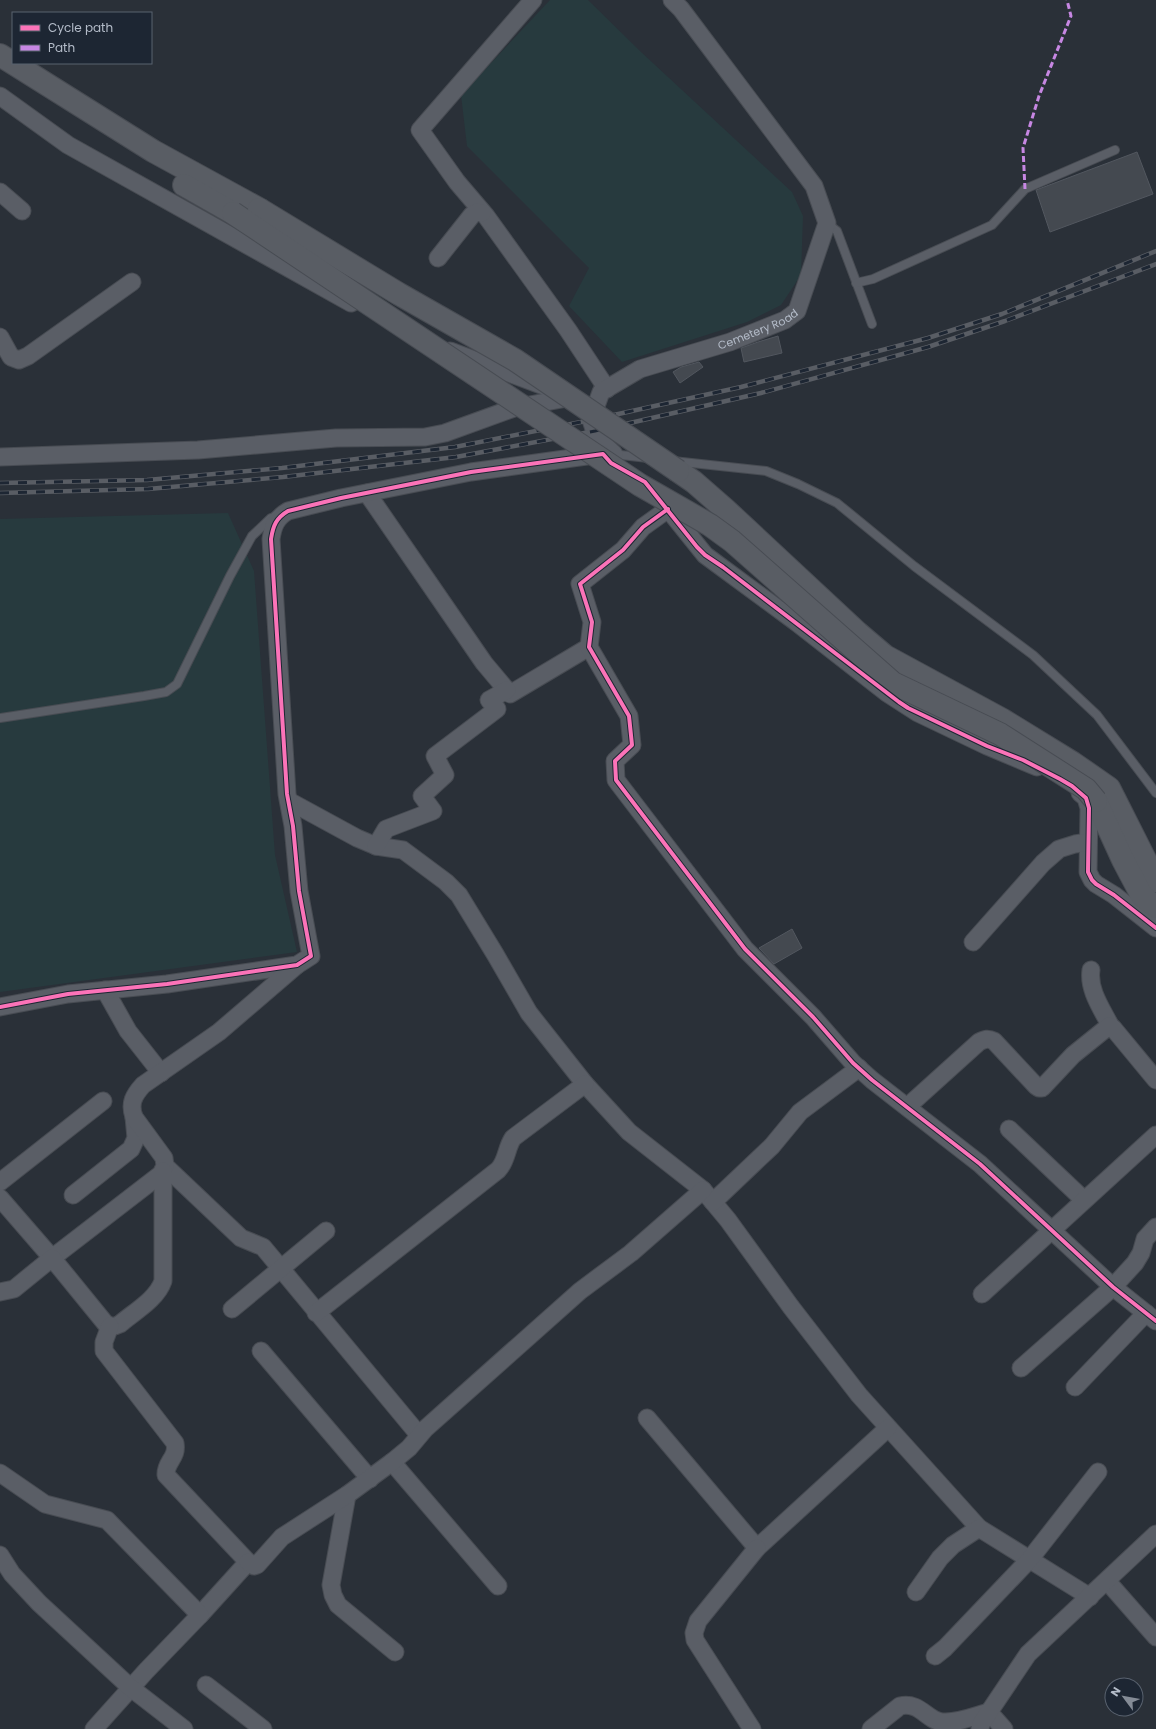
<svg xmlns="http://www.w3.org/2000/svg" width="1156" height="1729" font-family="Poppins,sans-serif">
<rect width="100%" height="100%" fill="#2a3038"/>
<g fill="#273a3e">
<path d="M550,0H588L641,52L792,192L803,216L801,275L781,305L747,322L622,362L569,306L589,268L467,146L461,95Z"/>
<path d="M228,513L254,571L275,855L297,952L0,992V519Z"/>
</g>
<g fill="#444950" stroke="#52575f">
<path d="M1137,152L1153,194L1050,232L1036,190Z"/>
<path d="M778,336L782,353L744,362L741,348L758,342Z"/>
<path d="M699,362L703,367L680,383L673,372L681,367Z"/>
<path d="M792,929L802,948L774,964L759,948Z"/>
</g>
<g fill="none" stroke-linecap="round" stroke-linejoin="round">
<defs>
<g id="lane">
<path d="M827,223L837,231L872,324"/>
<path d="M856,283L873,279L992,225L1025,189L1115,150"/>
<path d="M612,454L648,458"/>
<path d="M673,461L766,471L798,484L837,503L914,566L1033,655L1097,715L1156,793"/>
<path d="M0,718L144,696L166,692L177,684L230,576L252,536L271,518L274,517"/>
</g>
<g id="street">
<path d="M533,0L420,130L457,182L486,216L568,330L607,389"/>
<path d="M0,96L68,145L351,303"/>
<path d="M0,192L22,211"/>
<path d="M438,258L472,215L477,212L482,213"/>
<path d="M0,337L11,357L19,360L28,356L132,282"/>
<path d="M450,351L544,386"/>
<path id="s1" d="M614,454L597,438L591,420L601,392L640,369L730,342L785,320L797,311L827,223L814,186L681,9L672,0"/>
<path d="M0,457L198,450L336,438L425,437L445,433L514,408L572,397"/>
<path d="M367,493L484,663L510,694L589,647"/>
<path d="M660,499L705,555L796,622L887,693L918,713L987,746L1037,767"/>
<path d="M668,509L643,527L623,550L580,584L592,622L589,647L629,716L632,745L615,761L616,780L745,949L813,1017L853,1063L872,1080L980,1164L1113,1287L1156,1321"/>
<path d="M1080,793L1086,798L1089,808L1088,872L1092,880L1096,884L1114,895L1156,928"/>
<path d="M289,801L357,838L376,846L403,850L446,882L459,895L495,954L529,1013L585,1084L629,1132L703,1190L728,1220L791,1307L859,1395L979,1528"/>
<path d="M376,846L386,829L433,811L422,796L445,775L435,756L497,709L489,700L507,690"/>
<path d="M973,942L1043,863L1059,849L1075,844L1088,842"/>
<path d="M1091,970C1088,990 1102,1009 1111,1027"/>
<path d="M105,990L128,1031L161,1073"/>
<path d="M0,1007L68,994L167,984L297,965L311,956L299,891L293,826L287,794L271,539C273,526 276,518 288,511L341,498L471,472L601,454"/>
<path d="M907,1107L979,1042C985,1039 988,1038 994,1041L1036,1086L1039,1088H1042L1073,1055L1109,1026L1113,1028L1156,1080"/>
<path d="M1009,1129L1084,1200"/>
<path d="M165,1166L241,1238L263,1247L419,1435"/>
<path d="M0,1182L103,1101"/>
<path d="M73,1195L131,1149L136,1138L134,1117"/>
<path d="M0,1198L52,1258L161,1174L165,1166L164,1158L134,1117C129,1103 134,1095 143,1085L219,1032L297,965"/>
<path d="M713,1202L772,1146L800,1112L859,1068"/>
<path d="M0,1292L14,1289L52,1258L105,1323C111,1327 114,1327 120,1324C134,1312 157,1299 163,1281V1171"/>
<path d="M982,1294L1156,1135"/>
<path d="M232,1309L326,1231"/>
<path d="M316,1313L498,1170C507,1161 506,1148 513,1138L585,1084"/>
<path d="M110,1326L104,1342V1351L175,1443C178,1458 165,1462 166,1475L248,1562L200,1615"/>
<path d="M261,1351L370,1479"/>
<path d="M1021,1368L1113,1287L1135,1263L1141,1253L1145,1239L1156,1227"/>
<path d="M1075,1387L1146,1313"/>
<path d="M647,1418L757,1548L888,1428"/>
<path d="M392,1462L498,1586"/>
<path d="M0,1473L45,1504L107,1520L200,1615L146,1671L94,1729"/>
<path d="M347,1495L331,1585L333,1595L338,1605L395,1652"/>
<path d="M0,1555L12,1574L39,1603L131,1688L184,1729"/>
<path d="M248,1562L254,1566L257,1565L282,1537L347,1495L392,1462L409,1448L425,1429L580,1291L631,1253L703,1190"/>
<path d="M1107,1581L1156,1637"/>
<path d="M916,1592L940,1558L953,1545L979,1528L1090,1597"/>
<path d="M935,1656L945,1648L1030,1559L1098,1472"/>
<path d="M206,1685L263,1729"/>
<path d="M752,1729L695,1640L694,1633L698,1621L757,1548"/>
<path d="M871,1729L900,1706C920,1701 928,1722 943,1722C958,1723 975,1716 989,1712L1004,1729"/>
<path d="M980,1729L981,1724L989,1712L1028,1654L1156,1534"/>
</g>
<g id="secondary">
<path d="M0,55L153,151L259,209"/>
<path d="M184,185L233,213"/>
<path d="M678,471L694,482L726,510L858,633L885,656L1003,720L1073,763L1109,788L1156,881"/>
<path d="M1096,801L1123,860L1142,896L1156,907"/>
</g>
</defs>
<use href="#lane" stroke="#484c53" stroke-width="10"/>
<use href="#street" stroke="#484c53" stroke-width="19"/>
<use href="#secondary" stroke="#484c53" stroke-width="24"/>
<use href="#lane" stroke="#5a5e66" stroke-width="8"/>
<use href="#street" stroke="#5a5e66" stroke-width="17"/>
<use href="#secondary" stroke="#595d64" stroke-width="22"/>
<defs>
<g id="rail">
<path d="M0,483L147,480L282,468L455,447L591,420L741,387L928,338L1002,314L1156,251"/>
<path d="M0,493L148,489L283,477L456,457L595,431L761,393L928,347L1005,321L1156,264"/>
</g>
</defs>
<use href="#rail" stroke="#595d64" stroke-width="4.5"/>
<use href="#rail" stroke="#1d2633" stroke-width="3" stroke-dasharray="9" stroke-linecap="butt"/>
<defs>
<g id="secondary-bridge">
<path d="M259,209L399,294L515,360L678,471"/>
<path d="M233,213L640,485L710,525L732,541L893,683L1000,734L1086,789L1096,801"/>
</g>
</defs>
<use href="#secondary-bridge" stroke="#484c53" stroke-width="24" stroke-linecap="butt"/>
<use href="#secondary-bridge" stroke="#595d64" stroke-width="22"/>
<path stroke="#c787e3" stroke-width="3" stroke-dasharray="6 3" stroke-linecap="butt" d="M1025,189L1023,148L1039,96L1071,16L1067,0"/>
<defs>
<g id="cycleway">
<path d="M668,509L643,527L623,550L580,584L592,622L589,647L629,716L632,745L615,761L616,780L745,949L813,1017L853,1063L872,1080L980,1164L1113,1287L1156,1321"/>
<path d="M0,1007L68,994L167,984L297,965L311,956L299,891L293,826L287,794L271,539C273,526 276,518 288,511L341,498L471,472L603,454L611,463L645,482L697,547L705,555L723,567L899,702L908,708L987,746L1023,760L1060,779L1072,786L1086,798L1089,808L1088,872L1092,880L1096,884L1114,895L1156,928"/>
</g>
</defs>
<use href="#cycleway" stroke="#1d2633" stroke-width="6"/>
<use href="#cycleway" stroke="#fb73b8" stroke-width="4"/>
</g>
<g text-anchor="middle" stroke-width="4" stroke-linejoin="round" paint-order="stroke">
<g font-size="11" fill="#b4bcc9" stroke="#1d2633">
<text dy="4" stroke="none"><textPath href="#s1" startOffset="242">Cemetery Road</textPath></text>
</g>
</g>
<rect x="12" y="12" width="140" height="52" fill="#1d2633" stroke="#59626f"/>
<rect x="20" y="25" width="20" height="6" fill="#fb73b8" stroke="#59626f"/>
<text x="48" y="32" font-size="12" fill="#b4bcc9">Cycle path</text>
<rect x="20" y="45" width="20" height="6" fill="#c787e3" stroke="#59626f"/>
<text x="48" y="52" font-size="12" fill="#b4bcc9">Path</text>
<g transform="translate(1124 1697) rotate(302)"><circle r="19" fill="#1d2633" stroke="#59626f"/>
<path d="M0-3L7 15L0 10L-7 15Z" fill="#848b96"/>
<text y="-6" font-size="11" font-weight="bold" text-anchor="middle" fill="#b4bcc9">N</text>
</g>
</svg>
